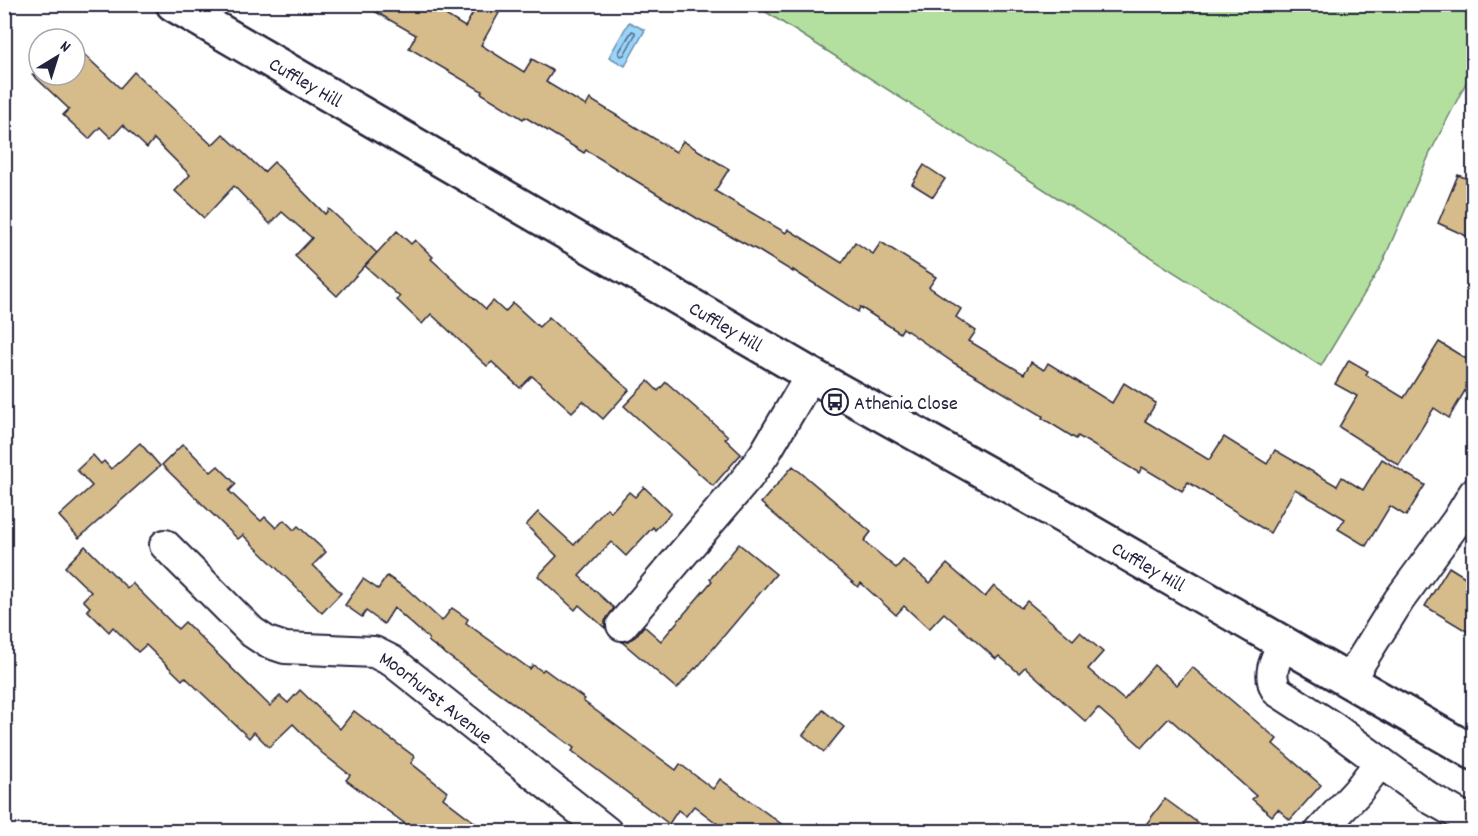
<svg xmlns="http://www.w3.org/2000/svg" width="1478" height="836" font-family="Dekko,sans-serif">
<rect width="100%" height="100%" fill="#fff"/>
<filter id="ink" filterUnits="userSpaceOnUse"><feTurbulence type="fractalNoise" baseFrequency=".0167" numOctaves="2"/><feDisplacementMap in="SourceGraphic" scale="12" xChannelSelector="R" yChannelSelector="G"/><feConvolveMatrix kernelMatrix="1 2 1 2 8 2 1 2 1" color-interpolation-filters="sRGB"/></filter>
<g filter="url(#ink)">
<path fill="#b3e09e" stroke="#6a816c" stroke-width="1.5" d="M755,5H1473V69L1430,153L1381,266L1321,366Z"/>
<path fill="#99d4f9" stroke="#698dad" stroke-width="1.5" d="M629,22L645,30L625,66L609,57Z"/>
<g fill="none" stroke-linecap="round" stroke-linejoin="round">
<path stroke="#526987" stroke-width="1.5" d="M632,31L635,32V35L624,55L620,56L619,52Z"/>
</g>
<g fill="#d6bb8b" stroke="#22223b" stroke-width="1.5">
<path d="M362,4H428L465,27L478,4H485L499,13L481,45L524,72L532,59L553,71L546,82L586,106L590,99L676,152L683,141L729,169L715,191L786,233L788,229L842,263L855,242L873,254L881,242L936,277L929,287L961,309L956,317L976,331L969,341L1024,374L1031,362L1044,370L1048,363L1112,403L1124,383L1156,403L1145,421L1209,460L1224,437L1267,464L1275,450L1337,486L1342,477L1363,490L1382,459L1425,485L1406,516L1390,506L1366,546L1338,529L1345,519L1295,489L1270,533L1188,482L1182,491L1142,467L1139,473L1078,436L1076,439L1042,418L1043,416L954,363L903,328L900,333L860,307L858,312L793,270V272L759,251L698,219L586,150L584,153L525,117L523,119L481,93L482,91L409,48L416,35Z"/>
<path d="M75,46L120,88L134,72L212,145L223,134L264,172L274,162L325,214L329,209L377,253L337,296L295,256L312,238L282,212L270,224L234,186L204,218L175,191L190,175L154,139L147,148L123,125L111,138L100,127L89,139L63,115L69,109L33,75H75Z"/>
<path d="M924,165L945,179L933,197L912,184Z"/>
<path d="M1458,175L1473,181V239L1438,223Z"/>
<path d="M397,231L411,244L415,240L433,257L431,259L486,309L493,301L505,312L513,303L539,327L549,317L629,390L603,419L583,401L572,412L532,376L520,388L492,362L487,366L431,314L422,324L397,300L400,297L365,266Z"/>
<path d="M1439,342L1473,363V377L1449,418L1434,408L1399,465L1339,427L1357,396L1335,384L1349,360L1368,371L1366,375L1404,398Z"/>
<path d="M648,381L658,391L666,382L728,436L725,439L741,454L713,486L624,406Z"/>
<path d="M140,443L160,466L79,538L59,516L92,486L77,470L93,455L101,464L104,461L111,469Z"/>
<path d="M183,444L211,472L218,466L236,484L229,491L261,521L265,517L276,528L284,520L294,530L298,526L326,552L313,565L341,593L322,613L243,535L238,539L162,465Z"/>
<path d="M793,466L871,532L864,541L896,568L903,560L930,583L947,564L985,597L994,586L1021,608L1027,601L1073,640L1080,632L1103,652L1088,669L1124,700L1154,665L1177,685L1192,667L1277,739L1273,744L1321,785L1290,820L1278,809L1272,816L1252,799L1256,796L1169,718L1142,747L1098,708L1086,722L1025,667L1019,673L999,656L996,659L944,613L929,629L904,606L896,615L861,583L858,587L761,503Z"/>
<path d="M644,487L671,513L655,530L653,527L626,556L611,542L579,576L614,608L605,621V628L579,605L575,610L538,576L557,556L526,525L538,512L574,545L607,508L611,512L629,492L635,497Z"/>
<path d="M739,544L776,574L696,669L695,668L677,689L622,642L628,641L635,637L644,626L661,641L712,581L710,579Z"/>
<path d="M85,546L127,588L132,583L178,629L185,622L270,706L280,696L288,703L300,690L340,729L354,711L415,757L411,763L447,792L443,798L486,831H415L346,780L350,775L322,753L293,724L269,747L254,732L249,738L185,677L182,680L146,645L138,652L113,627L109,632L87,610L90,607L83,600L91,592L65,567Z"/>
<path d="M1449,567L1473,582V635L1425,606Z"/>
<path d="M387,576L407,589L442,621L452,608L468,619L466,623L530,669L533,665L542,671L544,669L585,699L583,701L676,770L680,764L713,789L720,779L791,831H727L694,806L686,816L678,810L669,824L572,751L574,748L428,641L429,639L394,608L384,624L366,611L362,617L345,605L363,579L378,589Z"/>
<path d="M823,710L844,727L824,752L803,735Z"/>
<path d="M1165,799L1209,831H1141Z"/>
</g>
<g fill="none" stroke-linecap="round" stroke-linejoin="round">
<defs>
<g id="minor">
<path id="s1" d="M165,545L252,632L267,642L285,648L374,652L392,661L607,832"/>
<path d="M622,625L748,477L765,453L811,375"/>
<path d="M1283,644C1275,660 1267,675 1277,691L1334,728L1428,797L1474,823"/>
<path d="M1348,682L1399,600L1457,521L1474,493"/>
<path d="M1320,832L1357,792L1380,762"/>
</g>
<g id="secondary">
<path id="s2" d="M173,4L811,375L1033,499L1474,753"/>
</g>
</defs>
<use href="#minor" stroke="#22223b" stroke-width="34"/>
<use href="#secondary" stroke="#22223b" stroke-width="38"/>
<use href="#minor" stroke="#fff" stroke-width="30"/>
<use href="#secondary" stroke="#fff" stroke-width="33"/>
</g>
</g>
<defs>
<symbol id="bus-ring" viewBox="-11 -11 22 22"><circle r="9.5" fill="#fff" stroke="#22223b" stroke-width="1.5"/><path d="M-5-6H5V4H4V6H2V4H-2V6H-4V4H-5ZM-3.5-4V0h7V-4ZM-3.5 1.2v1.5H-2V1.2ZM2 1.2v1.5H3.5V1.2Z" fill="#22223b"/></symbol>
</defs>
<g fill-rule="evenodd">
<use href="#bus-ring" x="820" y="387" width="30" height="30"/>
</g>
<g text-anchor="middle" stroke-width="6" stroke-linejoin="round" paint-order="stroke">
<g font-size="20" fill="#22223b" stroke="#fff">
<text dy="7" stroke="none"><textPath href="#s2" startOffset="154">Cuffley Hill</textPath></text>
<text dy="7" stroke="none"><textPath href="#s2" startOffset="640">Cuffley Hill</textPath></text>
<text dy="7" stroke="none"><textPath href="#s2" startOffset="1126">Cuffley Hill</textPath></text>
<text dy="7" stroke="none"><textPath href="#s1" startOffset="326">Moorhurst Avenue</textPath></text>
</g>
<g font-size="20" fill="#22223b" stroke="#fff" text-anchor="start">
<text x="854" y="409">Athenia Close</text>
</g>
</g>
<rect width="1478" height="836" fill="none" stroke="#fff" stroke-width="24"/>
<rect x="12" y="12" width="1454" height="812" fill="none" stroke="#22223b" stroke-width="2" filter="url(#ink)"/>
<g transform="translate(57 57) rotate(38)"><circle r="28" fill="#ffffff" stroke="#a7a7b1" stroke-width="1.5"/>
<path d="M0-4.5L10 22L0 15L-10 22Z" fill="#22223b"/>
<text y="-9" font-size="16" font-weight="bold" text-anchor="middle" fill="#22223b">N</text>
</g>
</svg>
